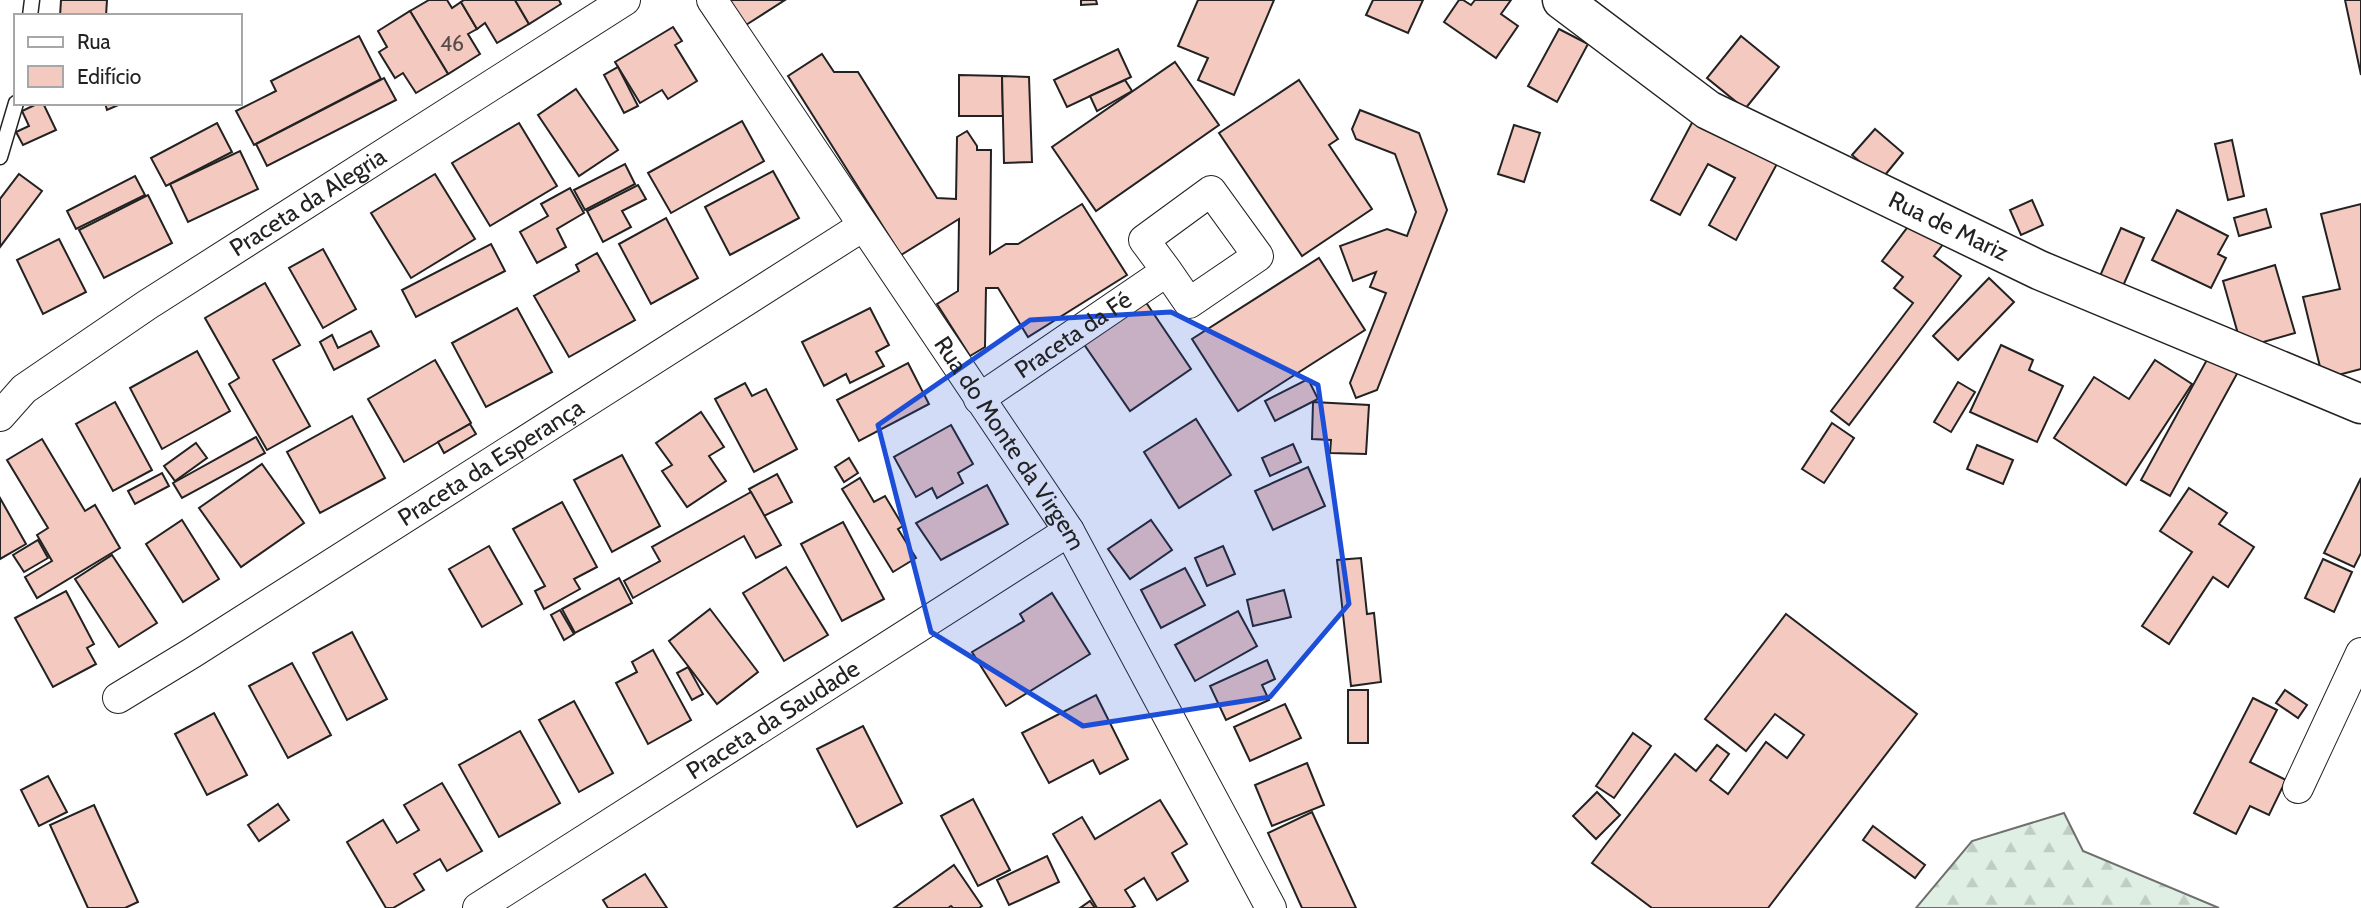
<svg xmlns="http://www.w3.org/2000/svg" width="2361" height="908" font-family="Cabin,sans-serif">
<defs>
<pattern id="forest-firs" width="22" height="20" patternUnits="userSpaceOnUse" patternTransform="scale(1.75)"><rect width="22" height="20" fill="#e0efe3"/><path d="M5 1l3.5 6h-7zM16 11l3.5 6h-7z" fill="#c0cdc2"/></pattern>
</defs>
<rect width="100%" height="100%" fill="#fff"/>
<path fill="url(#forest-firs)" stroke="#6f6f6f" stroke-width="2" d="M2064,813L2083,851L2219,908H1916L1972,841Z"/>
<g fill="#f3c9c0" stroke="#222" stroke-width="2">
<path d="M61,0H107L106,16H60Z"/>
<path d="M429,0H447L452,8L461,2L477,29L468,34L480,54L448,74L410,11Z"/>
<path d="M464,0H515L529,24L497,43L485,23L477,29L461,2Z"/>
<path d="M515,0H559L561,4L529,24Z"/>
<path d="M729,0H785L746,25Z"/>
<path d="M1081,0H1096L1097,4L1081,5Z"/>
<path d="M1198,0H1274L1234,95L1198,80L1208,58L1178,46Z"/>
<path d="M1373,0H1423L1408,33L1366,15Z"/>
<path d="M1459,0H1463L1471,5L1475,0H1511L1501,14L1518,26L1496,58L1444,22Z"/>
<path d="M2345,0H2361V75Z"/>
<path d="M410,11L448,74L416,93L403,73L395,78L379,52L387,47L378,31Z"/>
<path d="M673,27L682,41L675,45L697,81L668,99L662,90L640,103L615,62Z"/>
<path d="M1559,29L1588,44L1557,102L1528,86Z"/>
<path d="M359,36L381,79L254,145L236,111L276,91L271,81Z"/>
<path d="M1741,36L1779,67L1745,109L1707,78Z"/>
<path d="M1118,49L1131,77L1067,107L1054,80Z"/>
<path d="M822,54L834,72H858L937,198L956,199L957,137L967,131L977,146V150H991L990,254L1006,244H1018L1082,204L1127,275L1028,337L998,288H986L985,347L970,356L937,304L958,291L959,219L901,255L788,76Z"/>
<path d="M1175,62L1219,125L1096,211L1052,147Z"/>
<path d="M618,67L638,106L624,113L604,75Z"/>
<path d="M959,75L1002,76L1003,116H959Z"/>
<path d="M1002,76L1029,77L1032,162L1004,163Z"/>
<path d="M384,78L396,100L267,166L256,144Z"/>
<path d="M1125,80L1132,91L1097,111L1090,96Z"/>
<path d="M1299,80L1338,139L1329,145L1372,209L1302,256L1219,133Z"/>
<path d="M576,89L618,150L579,176L538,115Z"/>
<path d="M39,103H43L56,130L23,145L16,132L29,126L22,111Z"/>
<path d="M105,103H123L107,110Z"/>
<path d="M1360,110L1419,133L1447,210L1377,390L1356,398L1350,383L1386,293L1370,287L1376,272L1353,281L1340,246L1387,229L1407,236L1416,212L1395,154L1356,139L1352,129Z"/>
<path d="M1695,117L1778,162L1736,240L1709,225L1735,178L1708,164L1680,215L1651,200Z"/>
<path d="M742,121L764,161L671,213L648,173Z"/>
<path d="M217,123L232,152L166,186L151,158Z"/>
<path d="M519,123L557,186L490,226L452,163Z"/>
<path d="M1514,125L1540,133L1524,182L1498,174Z"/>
<path d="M1875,129L1903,153L1881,180L1852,155Z"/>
<path d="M2232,140L2244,196L2228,200L2215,144Z"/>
<path d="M240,151L258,189L188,222L170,184Z"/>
<path d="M625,164L635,184L585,210L574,190Z"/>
<path d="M773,171L799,218L730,255L705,207Z"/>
<path d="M19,174L42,191L0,247V199Z"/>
<path d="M435,174L475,239L411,278L371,213Z"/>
<path d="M135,176L145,195L76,229L67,211Z"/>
<path d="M638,185L646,199L622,211L631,227L603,242L587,211Z"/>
<path d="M570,188L584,213L557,229L566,247L537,263L520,232L548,216L541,204Z"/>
<path d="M148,195L172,243L104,278L79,230Z"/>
<path d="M2032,200L2043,225L2021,235L2010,210Z"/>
<path d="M2361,204V369L2323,379L2303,297L2340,289L2321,214Z"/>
<path d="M2266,209L2271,227L2239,236L2234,218Z"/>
<path d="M2177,210L2228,236L2218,254L2226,258L2211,288L2152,260Z"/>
<path d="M666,218L698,278L651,304L619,244Z"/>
<path d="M1913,220L1944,243L1934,256L1961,276L1849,425L1831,411L1913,303L1894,288L1903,277L1882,261Z"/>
<path d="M2121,228L2144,238L2123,286L2100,276Z"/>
<path d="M59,239L86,292L43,314L17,260Z"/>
<path d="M491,244L505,271L416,317L402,290Z"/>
<path d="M323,249L356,309L323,328L289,268Z"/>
<path d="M597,253L635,320L569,357L534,296L579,271L576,265Z"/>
<path d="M1319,258L1365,330L1238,411L1192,339Z"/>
<path d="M2275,265L2295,333L2242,348L2223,281Z"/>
<path d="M1989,278L2014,302L1958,360L1933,336Z"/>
<path d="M265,283L300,345L273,360L310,426L267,450L229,384L239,378L205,318Z"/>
<path d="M1143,298L1191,369L1130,411L1081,340Z"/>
<path d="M517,308L552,372L486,407L452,343Z"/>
<path d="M870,308L889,345L876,352L884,366L850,383L846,374L824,386L802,342Z"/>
<path d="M371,331L379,346L334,370L320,342L332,335L338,348Z"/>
<path d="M2001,345L2033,360L2029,370L2063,386L2037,442L1970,412Z"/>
<path d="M197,351L230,411L162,449L130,388Z"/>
<path d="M2209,356L2238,372L2170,496L2141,480Z"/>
<path d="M435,360L471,423L404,462L368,399Z"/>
<path d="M2155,360L2192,384L2126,485L2054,438L2094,377L2129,399Z"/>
<path d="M908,363L929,404L859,441L837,400Z"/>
<path d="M1308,379L1318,399L1275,421L1265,401Z"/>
<path d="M1958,382L1975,392L1951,432L1934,422Z"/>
<path d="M745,383L752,396L766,389L797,449L754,472L715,399Z"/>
<path d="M115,402L152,470L113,491L76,424Z"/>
<path d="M1313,402L1369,405L1366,454L1330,453L1331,440L1312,439Z"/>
<path d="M701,412L724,447L709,456L726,481L687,507L662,471L672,465L656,443Z"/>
<path d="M352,416L385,478L320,513L287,452Z"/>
<path d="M1196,419L1231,475L1179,508L1144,452Z"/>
<path d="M1832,423L1854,438L1824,483L1802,469Z"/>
<path d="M470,424L476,434L444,453L438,442Z"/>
<path d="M951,425L973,464L958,473L963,483L937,498L932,488L916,497L894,457Z"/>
<path d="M256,437L265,453L182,498L173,483Z"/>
<path d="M42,439L85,511L95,505L120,548L37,598L25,577L52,561L37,535L48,528L7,460Z"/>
<path d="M196,443L207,458L175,481L164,466Z"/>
<path d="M1293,444L1301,462L1270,476L1262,458Z"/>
<path d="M1977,445L2013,460L2003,484L1967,469Z"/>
<path d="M622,455L660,526L612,552L574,480Z"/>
<path d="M849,458L858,473L844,482L835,467Z"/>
<path d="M262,464L304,523L241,567L199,508Z"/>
<path d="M1308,467L1325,506L1273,530L1255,491Z"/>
<path d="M162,473L169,486L135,504L128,491Z"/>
<path d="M777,474L792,502L764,516L749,489Z"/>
<path d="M860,478L874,502L885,496L903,526L898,529L916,558L893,572L842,489Z"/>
<path d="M2361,478V553L2354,567L2324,553Z"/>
<path d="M987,485L1008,524L941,560L916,523Z"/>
<path d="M2189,488L2227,513L2219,524L2254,547L2228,587L2213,577L2169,644L2142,626L2192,552L2160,531Z"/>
<path d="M751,492L781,545L756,558L744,536L633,598L624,581L660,561L652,547Z"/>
<path d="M0,498L26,544L0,559Z"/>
<path d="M562,502L597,567L574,579L580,589L544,609L535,591L545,586L513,529Z"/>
<path d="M182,520L219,579L183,602L146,544Z"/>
<path d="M1151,520L1172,550L1130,579L1108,549Z"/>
<path d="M843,522L884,599L842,621L801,544Z"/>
<path d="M38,540L48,558L24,572L13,555Z"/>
<path d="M489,546L522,604L482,627L449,569Z"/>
<path d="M1223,546L1235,574L1207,586L1195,558Z"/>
<path d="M112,555L157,623L119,647L75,579Z"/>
<path d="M1361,558L1367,614L1374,613L1381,682L1351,686L1337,560Z"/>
<path d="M2323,559L2352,572L2334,612L2305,598Z"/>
<path d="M786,567L828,635L784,661L743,593Z"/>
<path d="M1185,568L1205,605L1161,628L1141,590Z"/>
<path d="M619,578L632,603L575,633L562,609Z"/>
<path d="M1284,590L1291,617L1253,626L1247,600Z"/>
<path d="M66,591L94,644L87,648L96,664L53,687L15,618Z"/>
<path d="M1052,593L1090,654L1006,706L972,652L1024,621L1020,614Z"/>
<path d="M710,609L758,672L717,704L669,641Z"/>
<path d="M560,610L574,634L564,640L551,615Z"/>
<path d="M1238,611L1257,646L1195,681L1175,645Z"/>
<path d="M1786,614L1917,714L1768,908H1652L1592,863L1675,754L1696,771L1717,745L1729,754L1710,780L1728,794L1766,742L1787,758L1804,735L1775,714L1746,751L1705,719Z"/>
<path d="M352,632L387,699L347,720L313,653Z"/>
<path d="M653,650L691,720L648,744L616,683L637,672L632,662Z"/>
<path d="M1267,660L1275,679L1262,685L1269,700L1226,720L1210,686Z"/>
<path d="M292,663L331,735L288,758L249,686Z"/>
<path d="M688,667L703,694L692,700L677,673Z"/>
<rect x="1348" y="690" width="20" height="53"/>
<path d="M2285,690L2307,705L2298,718L2276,703Z"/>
<path d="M1096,695L1128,759L1100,774L1093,760L1049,783L1022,733Z"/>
<path d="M2253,698L2277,710L2250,762L2286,780L2269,815L2250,806L2236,834L2194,813Z"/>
<path d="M574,701L613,773L579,792L539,720Z"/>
<path d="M1285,704L1301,738L1250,761L1234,727Z"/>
<path d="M214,713L247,775L207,795L175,734Z"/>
<path d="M863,726L902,803L857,827L817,749Z"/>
<path d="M520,731L560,803L499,837L459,765Z"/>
<path d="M1633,733L1651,746L1614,798L1596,786Z"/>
<path d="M1307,763L1324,805L1272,826L1255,785Z"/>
<path d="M48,776L67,812L39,826L21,790Z"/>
<path d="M442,783L482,851L447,871L440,859L414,874L424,890L393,908H386L347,842L383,820L397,843L419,830L404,805Z"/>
<path d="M1597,792L1620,815L1596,839L1573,816Z"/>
<path d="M973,799L1010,870L978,886L941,816Z"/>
<path d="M1160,800L1187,844L1172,853L1188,881L1157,900L1144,878L1125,890L1135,906L1131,908H1097L1053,834L1082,817L1095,839Z"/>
<path d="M278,804L289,820L259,841L248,825Z"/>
<path d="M94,805L138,902L125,908H88L50,825Z"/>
<path d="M1312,812L1356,908H1302L1268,833Z"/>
<path d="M1873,826L1925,865L1915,878L1863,840Z"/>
<path d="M1047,856L1059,882L1009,905L997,880Z"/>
<path d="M954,865L982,906L979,908H953L951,906L948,908H894Z"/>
<path d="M645,874L667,908H608L603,900Z"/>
<path d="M1090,901L1095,908H1080Z"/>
</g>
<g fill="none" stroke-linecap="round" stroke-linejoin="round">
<defs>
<g id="service">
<path d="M30,16L32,0"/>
<path d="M0,157L16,103"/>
</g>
<g id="minor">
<path id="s1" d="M712,0L1069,531L1271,908"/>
<path id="s2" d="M979,399L1167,271L1189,303L1258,256L1211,191L1144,240L1167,271"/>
<path id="s3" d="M0,416L24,389L147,305L625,0"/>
<path id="s4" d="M118,698L192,653L863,226"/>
<path d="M2298,788L2361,653"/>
<path id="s5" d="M478,908L1069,531"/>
</g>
<g id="secondary">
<path id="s6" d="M1562,0L1708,110L2039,270L2361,404"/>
</g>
</defs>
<use href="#service" stroke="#222" stroke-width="17"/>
<use href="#minor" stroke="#222" stroke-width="32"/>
<use href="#secondary" stroke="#222" stroke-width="41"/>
<use href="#service" stroke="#fff" stroke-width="14"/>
<use href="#minor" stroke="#fff" stroke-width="30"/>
<use href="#secondary" stroke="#fff" stroke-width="38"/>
</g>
<path fill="#1d4ed8" fill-opacity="0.2" stroke="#1d4ed8" stroke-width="5" stroke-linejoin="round" d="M1171,312L1318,385L1349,604L1270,697L1083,726L931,632L878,425L1030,320Z"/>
<g text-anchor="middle" stroke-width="5" stroke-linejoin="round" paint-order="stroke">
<g font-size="21" fill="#564c4a">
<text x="452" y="51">46</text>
</g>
<g font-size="24" fill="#222" stroke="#fff">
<text dy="8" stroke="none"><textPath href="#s3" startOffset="376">Praceta da Alegria</textPath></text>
<text dy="8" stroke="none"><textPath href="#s6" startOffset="450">Rua de Mariz</textPath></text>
<text dy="8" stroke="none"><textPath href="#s2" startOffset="114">Praceta da Fé</textPath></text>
<text dy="8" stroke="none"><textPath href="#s1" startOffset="534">Rua do Monte da Virgem</textPath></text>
<text dy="8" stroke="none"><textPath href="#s4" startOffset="441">Praceta da Esperança</textPath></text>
<text dy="8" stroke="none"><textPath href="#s5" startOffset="350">Praceta da Saudade</textPath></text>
</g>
</g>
<rect x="14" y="14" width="228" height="91" fill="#ffffff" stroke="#a7a7a7" stroke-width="2"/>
<rect x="28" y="37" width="35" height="10" fill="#ffffff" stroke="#a7a7a7" stroke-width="2"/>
<text x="77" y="49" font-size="21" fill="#222222">Rua</text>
<rect x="28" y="66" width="35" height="21" fill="#f3c9c0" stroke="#a7a7a7" stroke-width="2"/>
<text x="77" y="84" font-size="21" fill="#222222">Edifício</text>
</svg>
